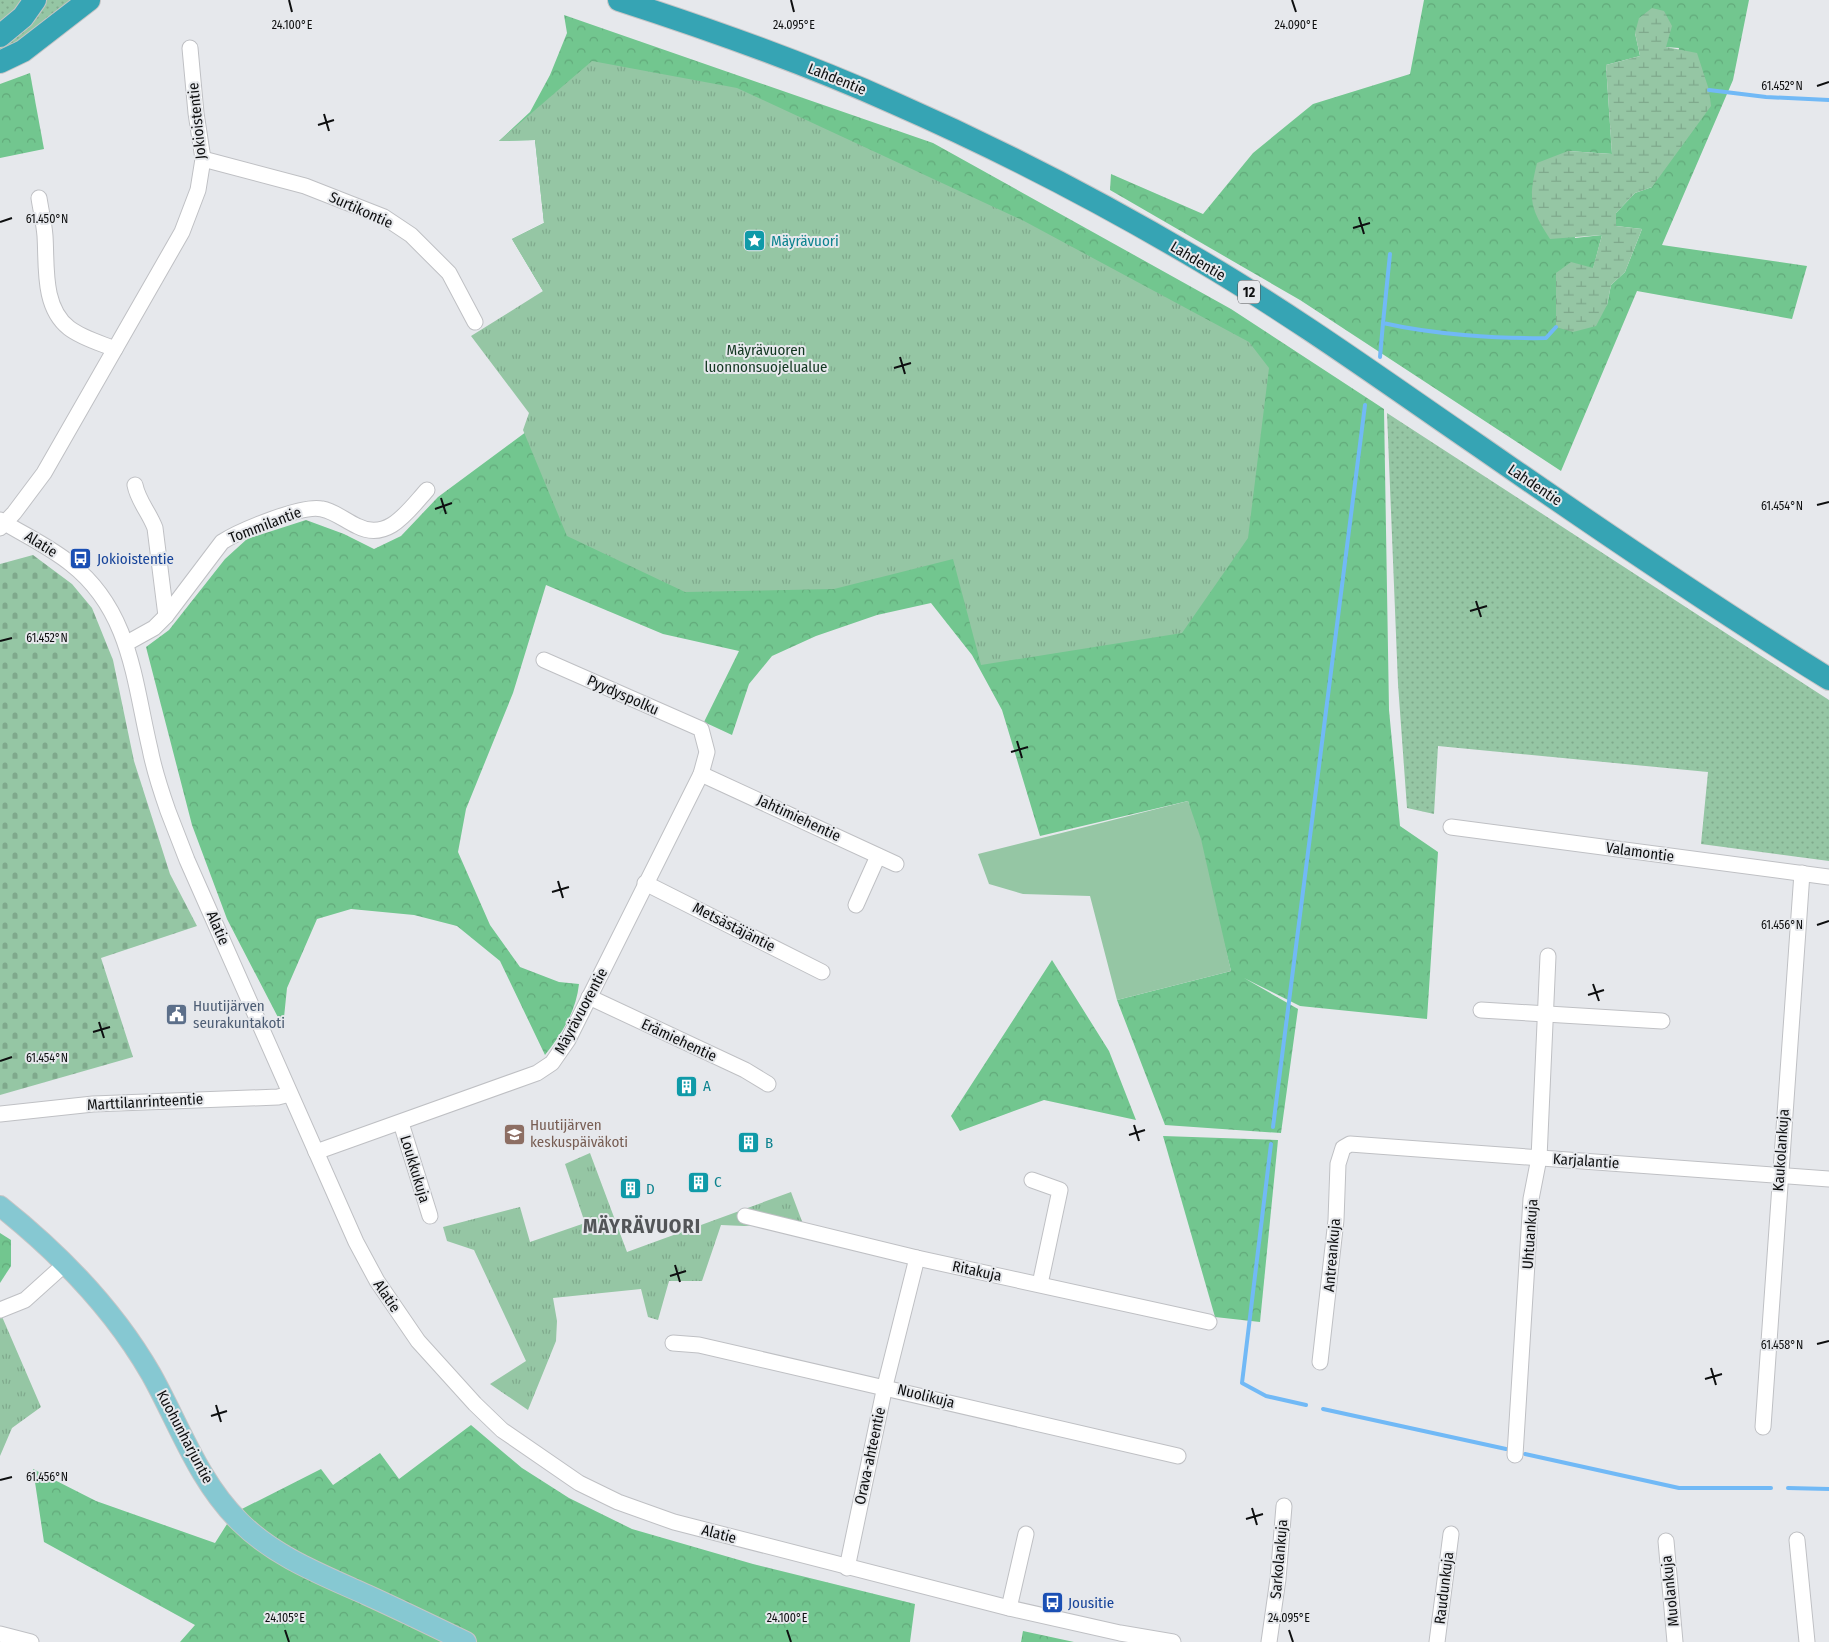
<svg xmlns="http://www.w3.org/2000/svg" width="1829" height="1642" font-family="'Fira Sans Condensed',sans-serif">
<defs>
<pattern id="grass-dots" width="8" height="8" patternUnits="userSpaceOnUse" patternTransform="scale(1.25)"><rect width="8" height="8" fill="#95c6a4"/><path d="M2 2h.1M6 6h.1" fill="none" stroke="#7fa98c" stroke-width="1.8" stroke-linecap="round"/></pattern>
<pattern id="forest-crowns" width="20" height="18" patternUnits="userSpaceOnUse" patternTransform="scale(1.25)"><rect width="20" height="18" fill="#72c68f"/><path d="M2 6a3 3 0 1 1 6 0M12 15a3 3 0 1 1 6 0" fill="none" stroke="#62a97a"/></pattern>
<pattern id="wetland-marsh" width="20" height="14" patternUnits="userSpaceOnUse" patternTransform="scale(1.25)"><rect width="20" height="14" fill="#95c6a4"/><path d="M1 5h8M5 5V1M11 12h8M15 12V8" fill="none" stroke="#7fa98c"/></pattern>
<pattern id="cemetery-stones" width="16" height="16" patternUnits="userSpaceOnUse" patternTransform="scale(1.25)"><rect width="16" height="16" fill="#95c6a4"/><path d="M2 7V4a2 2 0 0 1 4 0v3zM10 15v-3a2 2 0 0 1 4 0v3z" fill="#7fa98c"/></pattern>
<pattern id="park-tufts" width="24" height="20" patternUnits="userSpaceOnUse" patternTransform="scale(1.25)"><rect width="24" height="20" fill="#95c6a4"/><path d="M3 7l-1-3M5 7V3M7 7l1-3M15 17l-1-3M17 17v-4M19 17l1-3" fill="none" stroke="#7fa98c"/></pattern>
</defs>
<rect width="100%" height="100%" fill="#e6e8ec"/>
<g fill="url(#grass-dots)">
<path d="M0,0H27L0,29Z"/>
<path d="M41,0H80L0,56V42Z"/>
<path d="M1387,413L1829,700V861L1701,844L1708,772L1438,746L1434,814L1407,808L1398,684Z"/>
</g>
<g fill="url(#forest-crowns)" fill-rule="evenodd">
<path d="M1424,0H1749L1733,80L1662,245L1807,266L1792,319L1637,291L1561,471L1300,300L1110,190L1111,174L1203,214L1253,153L1313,104L1410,74ZM1635,33L1665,47L1679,48L1652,187L1635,193L1616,213V226L1642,229L1625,272L1611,285L1607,305L1556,327V273L1593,269L1602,235L1575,238L1568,151L1612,154L1606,65L1640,56Z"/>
<path d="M564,15L933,143L1231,309L1384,409L1389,710L1400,826L1438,852L1427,1019L1300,1006L1244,978L1298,1009L1281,1133L1165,1125L1117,1000L1231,971L1188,801L1040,836L1002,710L972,655L931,603L877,615L816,636L772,656L749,684L732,735L704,722L739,651L663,634L546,585L513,693L466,809L458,852L490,925L520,967L559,982L579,984C576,1012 562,1033 545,1055L500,961L457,926L414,915L351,909L317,919L287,988L283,1027L227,919L192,825L146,647L169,630L225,559L247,539L306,520L344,534L374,549L401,536L438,497L534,426L543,291L512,239L544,223L535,140L499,141L530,112L550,75L567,33Z"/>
<path d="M30,73L44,149L0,158V84Z"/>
<path d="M1052,960L1109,1051L1136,1120L1044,1100L960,1131L951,1116Z"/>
<path d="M1163,1136L1278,1140L1260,1322L1215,1317Z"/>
<path d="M0,1233L11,1240V1266L0,1283Z"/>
<path d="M471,1425L522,1468L569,1498L632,1529L753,1564L915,1604L910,1642H180L195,1625L44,1542L33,1469L96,1501L215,1543L234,1513L321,1469L333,1485L380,1453L399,1479Z"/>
<path d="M1023,1631L1074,1642H1021Z"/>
</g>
<path fill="url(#wetland-marsh)" d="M1652,8L1664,11L1672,26L1666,47L1697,53L1709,90L1711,106L1652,187L1635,193L1616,213V226L1642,229L1625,272L1611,285L1607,305L1596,326L1573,332L1556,327V273L1571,262L1593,268L1602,235L1550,239C1530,208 1528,200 1537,163L1568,151L1612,154L1606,65L1640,56L1635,33L1639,18Z"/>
<path fill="url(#cemetery-stones)" d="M33,555L72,584L92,608L113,660L134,761L170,874L197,926L101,958L133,1057L0,1095V564Z"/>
<g fill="url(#park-tufts)">
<path d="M592,61L737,88L1024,221L1249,342L1269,368L1248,538L1182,633L981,665L953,559L834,589L685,592L567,536L523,430L529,413L471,336L543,291L512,239L544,223L535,140L499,141Z"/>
<path d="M590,1153L627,1252L791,1192L803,1224L744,1226L721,1225L702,1281H669L658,1320L648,1317L641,1289L553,1298L557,1321L556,1341L528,1410L490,1384L526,1361L474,1250L447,1241L443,1227L520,1207L530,1242L585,1223L565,1164Z"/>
<path d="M0,1312L41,1407L12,1428L0,1456Z"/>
</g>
<path fill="#95c6a4" d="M1188,801L1201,839L1231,971L1117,1000L1090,896L1023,894L989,884L978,854Z"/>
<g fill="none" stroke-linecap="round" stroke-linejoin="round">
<g stroke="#71b9f6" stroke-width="4">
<path d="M1709,90L1766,97L1829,100"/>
<path d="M1390,254L1383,323C1431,334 1497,339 1546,338L1556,327"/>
<path d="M1380,357L1383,323"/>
<path d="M1273,1127L1365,405"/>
<path d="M1271,1144L1242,1383L1266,1396L1306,1405"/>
<path d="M1323,1409L1506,1449"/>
<path d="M1525,1454L1679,1488H1771"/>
<path d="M1788,1488L1829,1489"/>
</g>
<defs>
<g id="minor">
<path d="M203,159L305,186L384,217L411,235L449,273L475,322"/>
<path d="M39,198C41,211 44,223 45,236C47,265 42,307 69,328C82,338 100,343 115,349"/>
<path d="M135,485C138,501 149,512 155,528L166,616"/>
<path d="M0,520C24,535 49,546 71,564C131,611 134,682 150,749C154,770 161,791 168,811L187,860L356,1242L377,1281L418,1341L475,1404L502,1430L579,1483L618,1502L674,1522L1009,1608L1120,1633L1173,1642"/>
<path d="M0,528L14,513L44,473L182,232L198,190L203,159L196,113L190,48"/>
<path d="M127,643L154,628L166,616L222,542C239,531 303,504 322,509C334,511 346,521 357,526C388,542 408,511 427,490"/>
<path d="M701,774L896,864"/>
<path d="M1451,827L1829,877"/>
<path d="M645,883L822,972"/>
<path d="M856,905L878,856"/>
<path d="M589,997L745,1070L768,1084"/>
<path d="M1481,1010L1662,1021"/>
<path d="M0,1114L93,1104L278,1097L290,1094"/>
<path d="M401,1123L430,1216"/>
<path d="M316,1152L537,1073L552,1063L568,1040L701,774L707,752L701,729L544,660"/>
<path d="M1032,1180L1060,1190L1040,1284"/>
<path d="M745,1216L917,1258L1209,1322"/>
<path d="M0,1310L25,1300L65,1264"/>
<path d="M673,1343L699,1345L1178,1456"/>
<path d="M1320,1362L1336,1220L1338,1164L1343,1148L1350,1144L1829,1179"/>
<path d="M1763,1427L1802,873"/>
<path d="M1515,1455L1531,1199L1539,1158L1548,956"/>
<path d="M1797,1540L1807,1642"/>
<path d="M1666,1541L1675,1642"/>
<path d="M847,1568L885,1386L917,1258"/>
<path d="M1009,1608L1026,1534"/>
<path d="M0,1634L31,1642"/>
<path d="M1269,1642L1278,1579L1284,1506"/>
<path d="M1437,1642L1451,1534"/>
</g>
<path id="major" d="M0,1206C59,1253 113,1308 151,1374C179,1424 198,1481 240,1522C275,1557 323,1575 367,1595C400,1610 433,1626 466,1642"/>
<g id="highway">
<path d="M619,0C712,30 805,63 894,103C999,149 1101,202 1199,260C1296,317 1387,383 1479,446C1594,526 1710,605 1829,679"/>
<path d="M0,36L23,17L35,0"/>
<path d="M0,62L23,51L89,0"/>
</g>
</defs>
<use href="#minor" stroke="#bfc0c4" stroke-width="17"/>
<use href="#major" stroke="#c5c5c6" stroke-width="22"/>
<use href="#highway" stroke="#c5c5c6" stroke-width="24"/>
<use href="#minor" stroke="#fff" stroke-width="15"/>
<use href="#major" stroke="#86c8d2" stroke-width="20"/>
<use href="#highway" stroke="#36a4b4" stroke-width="22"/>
</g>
<path fill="none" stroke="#0e0f10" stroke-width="2" d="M289,0L292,12M791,0L794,12M1292,0L1296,12M1817,86L1829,82M324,114L329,131M318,125L334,120M1359,217L1364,234M0,222L12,218M1353,228L1370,223M900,357L905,374M894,368L911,363M441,498L446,514M1817,505L1829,502M435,509L452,503M1476,601L1481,617M1470,611L1487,606M0,641L12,638M1017,741L1022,758M1011,752L1028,747M558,881L563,898M552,892L569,887M1817,925L1829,921M1593,984L1599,1001M1588,995L1604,990M99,1022L104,1038M93,1032L110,1027M0,1061L12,1057M1134,1125L1139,1141M1129,1135L1145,1130M675,1265L680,1282M670,1276L686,1271M1817,1344L1829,1341M1711,1368L1716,1385M1705,1379L1722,1374M216,1405L221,1422M211,1416L227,1411M0,1480L12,1477M1252,1508L1257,1525M1246,1519L1263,1514M285,1630L289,1642M787,1630L791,1642M1289,1630L1293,1642"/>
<defs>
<symbol id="sight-square" viewBox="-11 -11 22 22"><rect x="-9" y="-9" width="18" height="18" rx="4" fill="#0f9aa8" stroke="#e6e8ec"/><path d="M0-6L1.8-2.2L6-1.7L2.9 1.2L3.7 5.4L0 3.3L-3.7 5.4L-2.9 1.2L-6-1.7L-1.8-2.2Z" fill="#fff"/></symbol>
<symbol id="bus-square" viewBox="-11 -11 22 22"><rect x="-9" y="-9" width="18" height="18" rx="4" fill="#1a4fb4" stroke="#e6e8ec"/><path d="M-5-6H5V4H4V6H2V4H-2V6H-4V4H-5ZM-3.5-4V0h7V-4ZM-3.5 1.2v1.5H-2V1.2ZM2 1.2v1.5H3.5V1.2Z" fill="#fff"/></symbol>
<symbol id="civic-square" viewBox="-11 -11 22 22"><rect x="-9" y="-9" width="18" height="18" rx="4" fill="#5c6f8a" stroke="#e6e8ec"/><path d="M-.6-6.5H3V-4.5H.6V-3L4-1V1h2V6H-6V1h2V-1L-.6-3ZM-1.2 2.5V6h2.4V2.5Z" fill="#fff"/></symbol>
<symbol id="building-square" viewBox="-11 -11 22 22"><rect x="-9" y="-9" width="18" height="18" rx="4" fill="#0f9aa8" stroke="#e6e8ec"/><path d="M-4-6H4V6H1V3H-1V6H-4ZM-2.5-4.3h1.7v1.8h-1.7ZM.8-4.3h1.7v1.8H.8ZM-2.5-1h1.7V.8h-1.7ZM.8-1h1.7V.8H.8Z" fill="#fff"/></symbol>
<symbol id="school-square" viewBox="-11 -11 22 22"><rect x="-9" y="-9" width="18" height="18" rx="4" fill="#8d6e63" stroke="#e6e8ec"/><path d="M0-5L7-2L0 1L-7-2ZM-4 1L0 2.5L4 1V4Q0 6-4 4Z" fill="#fff"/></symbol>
</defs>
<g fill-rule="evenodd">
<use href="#sight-square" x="742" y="228" width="25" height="25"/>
<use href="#bus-square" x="68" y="546" width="25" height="25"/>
<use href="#civic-square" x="164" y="1002" width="25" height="25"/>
<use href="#building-square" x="674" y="1074" width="25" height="25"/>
<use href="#school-square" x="502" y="1122" width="25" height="25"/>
<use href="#building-square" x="736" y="1130" width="25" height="25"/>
<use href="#building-square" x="686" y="1170" width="25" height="25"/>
<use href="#building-square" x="618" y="1176" width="25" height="25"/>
<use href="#bus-square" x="1040" y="1590" width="25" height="25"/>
</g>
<g text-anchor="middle" stroke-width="4" stroke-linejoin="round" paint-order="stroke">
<rect fill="#e6e8ec" stroke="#4f5052" stroke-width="1" x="1238" y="280.5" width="22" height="23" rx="4"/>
<g font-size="14" font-weight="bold" fill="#0e0f10">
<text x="1249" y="297">12</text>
</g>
<g font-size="15" fill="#0e0f10" stroke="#e6e8ec">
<text transform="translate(837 79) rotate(22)" y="5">Lahdentie</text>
<text transform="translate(197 121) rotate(-96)" y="5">Jokioistentie</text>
<text transform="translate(361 210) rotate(24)" y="5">Surtikontie</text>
<text transform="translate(1198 261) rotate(31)" y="5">Lahdentie</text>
<text transform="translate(1535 485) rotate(34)" y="5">Lahdentie</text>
<text transform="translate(265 525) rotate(-21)" y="5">Tommilantie</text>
<text transform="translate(41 544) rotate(32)" y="5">Alatie</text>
<text transform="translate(623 695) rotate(24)" y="5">Pyydyspolku</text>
<text transform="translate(799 818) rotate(25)" y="5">Jahtimiehentie</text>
<text transform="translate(1640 852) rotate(8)" y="5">Valamontie</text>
<text transform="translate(734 927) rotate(27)" y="5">Metsästäjäntie</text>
<text transform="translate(218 928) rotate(67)" y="5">Alatie</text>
<text transform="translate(581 1011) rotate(-62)" y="5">Mäyrävuorentie</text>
<text transform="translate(679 1040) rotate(25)" y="5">Erämiehentie</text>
<text transform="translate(145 1102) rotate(-3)" y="5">Marttilanrinteentie</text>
<text transform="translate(1781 1150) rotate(-86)" y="5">Kaukolankuja</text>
<text transform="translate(1586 1161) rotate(4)" y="5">Karjalantie</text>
<text transform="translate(415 1169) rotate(73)" y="5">Loukkukuja</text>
<text transform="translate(1530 1234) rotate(-86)" y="5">Uhtuankuja</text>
<text transform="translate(1332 1255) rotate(-85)" y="5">Antreankuja</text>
<text transform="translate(977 1271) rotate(12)" y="5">Ritakuja</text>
<text transform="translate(387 1296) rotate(56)" y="5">Alatie</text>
<text transform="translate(926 1396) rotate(14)" y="5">Nuolikuja</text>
<text transform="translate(185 1437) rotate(62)" y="5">Kuohunharjuntie</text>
<text transform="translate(870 1456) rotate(-78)" y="5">Orava-ahteentie</text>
<text transform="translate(719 1534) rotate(15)" y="5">Alatie</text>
<text transform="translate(1279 1559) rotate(-85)" y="5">Sarkolankuja</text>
<text transform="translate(1444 1588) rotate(-83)" y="5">Raudunkuja</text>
<text transform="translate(1670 1591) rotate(-96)" y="5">Muolankuja</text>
</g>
<g font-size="15" fill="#0d838f" stroke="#e6e8ec" text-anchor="start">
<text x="771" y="246">Mäyrävuori</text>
<text x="703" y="1091">A</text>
<text x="765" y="1148">B</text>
<text x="714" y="1187">C</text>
<text x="646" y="1194">D</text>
</g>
<g font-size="15" fill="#133721" stroke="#e6e8ec">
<text x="766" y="355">Mäyrävuoren<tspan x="766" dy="17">luonnonsuojelualue</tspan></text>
</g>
<g font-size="15" fill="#164399" stroke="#e6e8ec" text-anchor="start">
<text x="97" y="564">Jokioistentie</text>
<text x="1068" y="1608">Jousitie</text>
</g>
<g font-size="15" fill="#4e5e75" stroke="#e6e8ec" text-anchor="start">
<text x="193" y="1011">Huutijärven<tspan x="193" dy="17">seurakuntakoti</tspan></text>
</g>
<g font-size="15" fill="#785e54" stroke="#e6e8ec" text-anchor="start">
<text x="530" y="1130">Huutijärven<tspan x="530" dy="17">keskuspäiväkoti</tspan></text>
</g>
<g font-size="20" font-weight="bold" letter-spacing="1" fill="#535558" stroke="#e6e8ec">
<text x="642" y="1233">MÄYRÄVUORI</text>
</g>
</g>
<g font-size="12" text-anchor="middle" fill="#0e0f10" stroke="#e6e8ec" stroke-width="4" stroke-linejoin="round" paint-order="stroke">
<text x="292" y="29">24.100°E</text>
<text x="794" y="29">24.095°E</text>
<text x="1296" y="29">24.090°E</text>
<text x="1782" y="90">61.452°N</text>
<text x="47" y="223">61.450°N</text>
<text x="1782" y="510">61.454°N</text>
<text x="47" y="642">61.452°N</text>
<text x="1782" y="929">61.456°N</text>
<text x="47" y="1062">61.454°N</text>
<text x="1782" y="1349">61.458°N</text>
<text x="47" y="1481">61.456°N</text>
<text x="285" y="1622">24.105°E</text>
<text x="787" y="1622">24.100°E</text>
<text x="1289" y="1622">24.095°E</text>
</g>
</svg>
